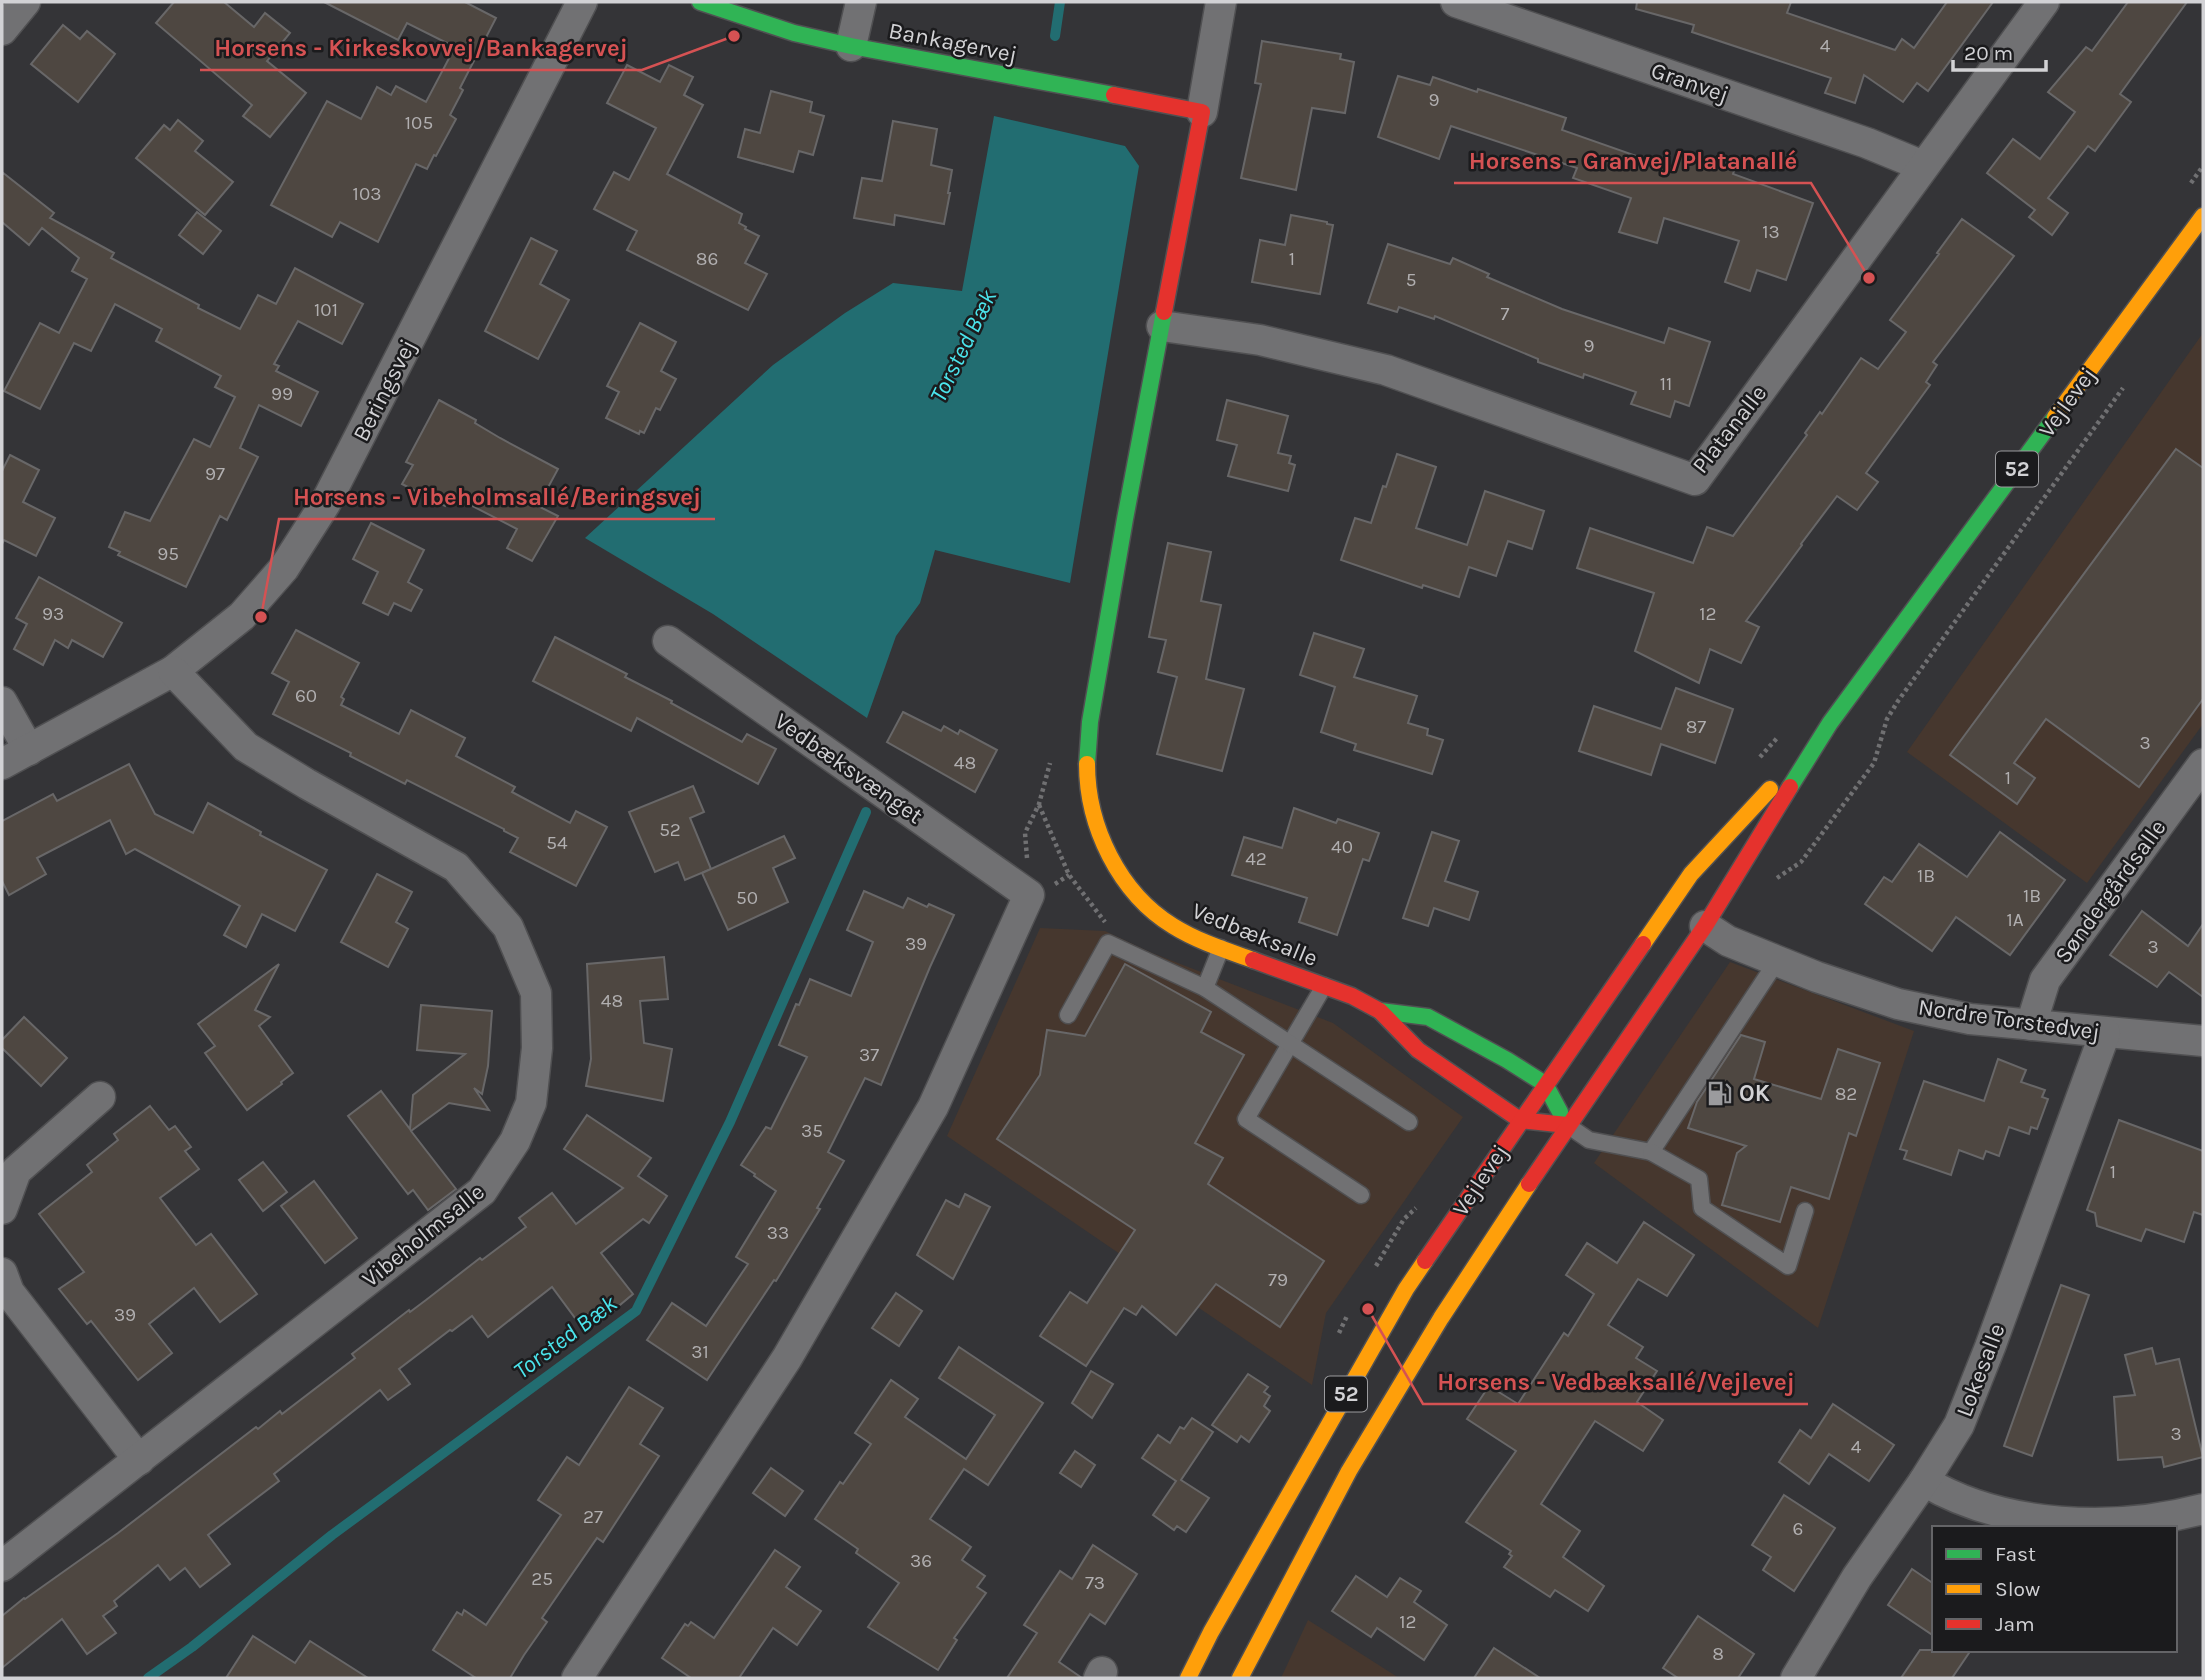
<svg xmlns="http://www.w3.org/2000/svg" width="2205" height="1680" font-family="Karla,sans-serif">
<rect width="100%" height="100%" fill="#343437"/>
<g fill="#46372e">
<path d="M2203,333V724L2087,883L1907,752Z"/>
<path d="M1040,928L1105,931L1152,953L1333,1023L1463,1117L1326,1313L1312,1385L947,1136Z"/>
<path d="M1730,962L1914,1031L1818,1328L1594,1163Z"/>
<path d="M1308,1620L1399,1678H1281Z"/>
</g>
<path fill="#226d71" d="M994,116L1125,146L1139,166L1070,583L935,550L920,603L896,636L867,718L713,614L585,538L773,365L845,313L893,283L962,291Z"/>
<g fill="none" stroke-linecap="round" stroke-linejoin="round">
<g stroke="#226d71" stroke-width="10">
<path d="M1055,36L1060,2"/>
<path d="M148,1678L192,1647L332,1535L636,1311L730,1122L866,812"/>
</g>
</g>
<g fill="#4e4741" stroke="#686768" stroke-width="2">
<path d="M174,2H224L254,27L265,13L290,33L267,61L306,93L270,137L243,116L252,105L156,23Z"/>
<path d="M324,2H465L496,18L460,88L463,90L450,115L456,119L436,156L434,155L427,169L416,164L378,242L340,222L332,237L271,205L327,101L361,119L377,87L391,95L396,86L426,102L455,47L407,23L398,40Z"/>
<path d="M1637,2H1791L1787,13L1895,50L1902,39L1914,48L1947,2H1993L1928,91L1917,83L1903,102L1864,75L1855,103L1825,93L1831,78L1692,32L1694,25L1636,9Z"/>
<path d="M2128,2H2187L2120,94L2131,102L2095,151L2088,146L2048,198L2068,213L2052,235L2029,217L2035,210L1987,173L2013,139L2040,159L2075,112L2048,92L2086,47L2092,51Z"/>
<path d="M63,25L80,39L87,31L115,54L78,102L31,64Z"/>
<path d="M1262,41L1341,54L1340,59L1354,62L1345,113L1312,108L1296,190L1241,178L1261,84L1255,83Z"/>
<path d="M627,65L660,82L669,65L693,77L684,95L703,105L667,174L742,214L739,223L746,227L745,229L759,236L745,263L767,274L748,310L627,250L637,231L594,209L614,172L629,180L656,128L607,103Z"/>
<path d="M1398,76L1430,85L1433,77L1477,92L1478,89L1566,118L1562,130L1676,170L1680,155L1734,171L1733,174L1813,203L1786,280L1757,270L1750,291L1725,282L1739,241L1664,218L1657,243L1619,232L1631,198L1573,178L1577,168L1451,126L1439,159L1378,137Z"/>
<path d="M771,91L812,102L810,112L824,116L813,155L799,151L793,172L738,157L745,129L760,133Z"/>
<path d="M178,120L203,141L195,151L233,182L205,215L136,158L164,125L170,130Z"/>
<path d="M893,121L937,129L931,165L952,170L948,193H950L944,224L895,215L894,225L854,218L862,178L882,181Z"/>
<path d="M2,172L54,213L50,218L114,253L111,258L199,305L198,308L240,329L258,295L276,304L295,268L363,304L342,344L298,321L274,364L279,366L276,371L318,392L301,426L259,405L240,448L258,457L227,520L220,516L186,587L118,555L120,552L109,547L125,512L150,521L194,439L210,447L235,397L215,387L221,376L156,341L162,329L115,304L91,351L74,343L40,409L4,391L40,323L59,333L87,279L72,271L79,258L42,228L29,245L2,222Z"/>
<path d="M197,212L221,231L203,254L179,235Z"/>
<path d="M1291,215L1327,222V224L1333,225L1320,294L1252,282L1260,240L1285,245Z"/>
<path d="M1962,219L2014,256L1933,362L1937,365L1926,382L1930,385L1866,473L1878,482L1857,510L1837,496L1801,544L1802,545L1746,621L1759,627L1741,663L1710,649L1699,683L1635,651L1654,593L1577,568L1590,528L1693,563L1707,527L1733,536L1807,435L1805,433L1820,412L1822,414L1861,358L1878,369L1906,332L1890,320L1939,254L1937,253Z"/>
<path d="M531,238L557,251L540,284L569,300L538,359L485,331Z"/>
<path d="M1388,244L1450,264L1453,258L1489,274L1487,277L1562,309L1664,343L1669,328L1710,342L1689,406L1675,401L1670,417L1631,404L1636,392L1584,374L1583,378L1538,362V359L1435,316L1434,319L1399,307L1397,312L1368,303Z"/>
<path d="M640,323L676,342L661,371L676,379L660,410L656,408L644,433L640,431L639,434L606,418L619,392L607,386Z"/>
<path d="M439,400L476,420L475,423L500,438L558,469L538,506L558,516L532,561L507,548L517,529L451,495L445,506L402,484L413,465L406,462Z"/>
<path d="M1227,400L1288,416L1278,453L1291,456L1289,463L1295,465L1288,491L1228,476L1237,445L1217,440Z"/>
<path d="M2176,449L2203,468V699L2139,787L2046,719L2014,763L2035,778L2017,804L1950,755Z"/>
<path d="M1397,454L1436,467L1416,528L1467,545L1485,491L1544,511L1532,549L1508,541L1496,576L1469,567L1459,597L1423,585L1422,588L1341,560L1355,518L1371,523L1383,486L1386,487Z"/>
<path d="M10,455L39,470L23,502L55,518L36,556L4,540L2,544V471Z"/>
<path d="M371,523L424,550L408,582L422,590L411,611L394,603L388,615L363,603L378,572L353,559Z"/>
<path d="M1168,543L1211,552L1201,601L1221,605L1206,679L1244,689L1222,771L1157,754L1177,677L1158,672L1166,640L1149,637Z"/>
<path d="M39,577L122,623L103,657L72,640L68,648L55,640L43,665L14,649L27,624L16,618Z"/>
<path d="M296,630L359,663L341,697L344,699L341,705L399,734L411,710L465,738L456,756L515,787L512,792L570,823L576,811L607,827L576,886L510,852L518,838L504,831V829L407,780L405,784L350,756L351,753L273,714L289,682L272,673Z"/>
<path d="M1314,633L1364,649L1354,677L1417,696L1408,723L1428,729L1427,735L1443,740L1432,774L1354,750L1356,744L1321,732L1335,687L1300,675Z"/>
<path d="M555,637L627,674L625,677L672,701L671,703L742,742L747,734L776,749L758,784L637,718L631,731L533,681Z"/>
<path d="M1676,688L1733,709L1715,763L1661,744L1651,775L1579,751L1594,706L1661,729Z"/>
<path d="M903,712L941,731L944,726L958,734L960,730L997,750L975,792L887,742Z"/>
<path d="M129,764L155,814L193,833L208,803L261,832L260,835L327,870L295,931L262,914L246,947L224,935L240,906L135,849L126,854L110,820L37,858L46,874L9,895L2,881V821L53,794L57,801Z"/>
<path d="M693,786L704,812L690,818L711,869L685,880L678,862L655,872L629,812Z"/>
<path d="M1294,808L1336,823L1338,819L1379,833L1369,861L1363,859L1337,935L1299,922L1307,898L1232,875L1244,837L1282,848Z"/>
<path d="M1432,832L1459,841L1445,881L1478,892L1469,920L1434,908L1428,926L1403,918Z"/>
<path d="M2000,832L2065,880L2010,955L1956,917L1932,951L1865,904L1884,877L1892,882L1919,844L1967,877Z"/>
<path d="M784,836L795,858L773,868L788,902L728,930L702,873Z"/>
<path d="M377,874L412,892L396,922L408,929L388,967L341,942Z"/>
<path d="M864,891L903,908L908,898L927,907L929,904L954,915L930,967L881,1085L865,1078L828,1152L844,1161L817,1208L820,1209L776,1281L774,1280L707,1380L647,1340L672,1303L706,1326L748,1264L736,1257L776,1191L754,1176L755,1174L741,1165L766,1127L771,1129L807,1057L779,1045L796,1004L799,1005L810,979L851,996L873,942L847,930Z"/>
<path d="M2142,911L2188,946L2203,924V997L2169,972L2157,987L2110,955Z"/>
<path d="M664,957L668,999L640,1001L644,1043L672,1049L663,1101L586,1086L591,1059L587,964Z"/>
<path d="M279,964L255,1010L270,1017L259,1026L293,1073L281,1082L282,1084L247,1110L205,1053L215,1046L198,1024Z"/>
<path d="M1125,964L1211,1012L1201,1032L1244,1055L1195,1143L1223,1158L1208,1184L1324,1261L1280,1327L1216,1284L1176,1335L1142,1306L1136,1315L1124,1308L1086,1366L1040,1336L1070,1292L1087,1303L1135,1230L997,1139L1040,1075L1047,1030L1085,1036Z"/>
<path d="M421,1005L492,1011L488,1066L482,1094L474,1088L489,1110L449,1103L411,1131L456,1189L428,1210L413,1190L408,1194L348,1116L381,1091L410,1129L413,1095L465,1054L417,1050Z"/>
<path d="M24,1017L67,1058L41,1086L2,1048V1040Z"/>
<path d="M1741,1035L1765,1042L1754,1079L1821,1099L1838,1049L1880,1063L1856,1136L1849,1133L1829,1199L1791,1187L1780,1222L1722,1205L1737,1153L1746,1146L1688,1128L1697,1102Z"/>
<path d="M1998,1059L2026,1070L2021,1082L2045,1090L2042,1097L2048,1099L2037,1129L2031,1127L2029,1134L2009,1127L1999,1156L1986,1151L1983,1159L1959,1150L1951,1175L1904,1159L1907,1151L1900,1149L1924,1081L1984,1101Z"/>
<path d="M150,1106L169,1130L175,1126L191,1147L185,1151L199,1169L160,1198L196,1245L211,1234L257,1294L220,1322L194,1288L149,1324L172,1353L138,1380L91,1321L87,1324L59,1289L84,1272L39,1214L92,1172L87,1165L118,1140L114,1134Z"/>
<path d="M587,1115L651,1158L638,1176L667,1196L649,1223L643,1219L601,1253L633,1294L602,1320L594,1310L578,1322L552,1287L488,1337L472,1316L452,1331L450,1330L399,1369L410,1384L388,1400L380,1390L274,1474L279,1481L208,1535L230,1564L200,1587L185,1568L170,1580L158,1565L114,1601L117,1606L103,1616L116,1633L87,1654L62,1619L2,1668V1616L24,1598L25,1599L118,1533L256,1427L258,1429L280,1411L282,1414L355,1358L352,1354L409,1310L410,1312L426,1300L480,1258L482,1260L526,1227L519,1218L552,1193L576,1224L623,1188L564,1149Z"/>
<path d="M2119,1120L2203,1151V1215L2194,1212L2184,1242L2146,1229L2141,1241L2097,1226L2095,1213L2087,1210Z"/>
<path d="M263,1162L287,1192L263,1211L239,1180Z"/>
<path d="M314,1181L357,1238L325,1263L281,1206Z"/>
<path d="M965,1194L990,1207L953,1279L917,1255L946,1200L959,1207Z"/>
<path d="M1644,1222L1694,1255L1667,1296L1638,1279L1608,1325L1643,1347L1636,1358L1657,1371L1637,1402L1663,1420L1643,1451L1595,1421L1541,1504L1580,1531L1563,1557L1604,1586L1588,1611L1555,1590L1550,1597L1504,1567L1512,1556L1509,1554L1511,1551L1466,1522L1516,1451L1467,1419L1489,1386L1518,1404L1564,1333L1568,1336L1594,1294L1566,1275L1587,1243L1617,1263Z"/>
<path d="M2061,1285L2089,1295L2032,1456L2004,1446Z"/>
<path d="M896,1293L922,1311L899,1346L872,1328Z"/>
<path d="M959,1347L1043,1403L988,1485L964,1469L930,1519L971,1547L962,1560L985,1576L977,1587L986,1593L954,1638L957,1640L938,1670L868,1627L899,1583L856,1553L858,1549L815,1519L840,1482L843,1484L871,1444L855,1433L891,1380L918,1399L905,1417L966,1459L995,1415L939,1378Z"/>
<path d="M2152,1348L2156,1364L2179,1359L2203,1457L2164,1467L2162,1457L2118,1460L2114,1397L2135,1395L2125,1355Z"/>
<path d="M1091,1371L1113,1384L1092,1418L1072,1403Z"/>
<path d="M1248,1374L1268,1387L1264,1392L1270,1396L1264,1406L1270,1411L1249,1442L1241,1436L1237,1442L1212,1425Z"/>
<path d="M629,1387L663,1408L640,1444L659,1456L603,1542L597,1538L542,1618L547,1622L524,1655L510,1678H476L433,1650L457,1612L462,1615L464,1610L486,1625L561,1515L538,1500L567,1457L579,1465Z"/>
<path d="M1833,1404L1894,1445L1869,1481L1829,1454L1809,1484L1779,1462L1800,1430L1811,1438Z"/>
<path d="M1192,1418L1213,1432L1181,1480L1209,1498L1186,1532L1177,1526L1174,1530L1153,1515L1176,1481L1142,1458L1158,1435L1170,1443L1180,1427L1184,1429Z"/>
<path d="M1075,1451L1095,1465L1081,1487L1060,1473Z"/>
<path d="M771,1468L803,1491L785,1516L753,1493Z"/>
<path d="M1784,1495L1835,1528L1794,1591L1763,1570L1771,1557L1752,1545Z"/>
<path d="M1093,1545L1137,1574L1105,1624L1090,1614L1059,1662L1082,1678H1007L1037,1633L1024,1625L1060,1571L1072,1579Z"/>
<path d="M775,1550L800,1567L786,1587L821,1611L797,1645L773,1628L739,1678H691L662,1658L685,1624L688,1626L691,1622L714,1638Z"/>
<path d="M1912,1569L1934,1584V1636L1888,1605Z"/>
<path d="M1356,1576L1387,1597L1400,1578L1421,1591L1414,1602L1447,1625L1424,1660L1377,1628L1371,1637L1332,1611Z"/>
<path d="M1698,1616L1754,1654L1738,1678H1678L1663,1668Z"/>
<path d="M253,1636L295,1663L310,1641L368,1678H226Z"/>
<path d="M1494,1648L1540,1678H1474Z"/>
<path d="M1920,1650H1971L1952,1678H1901Z"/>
</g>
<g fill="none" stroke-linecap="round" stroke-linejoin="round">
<defs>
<g id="lane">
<path d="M1324,986L1246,1119L1361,1195"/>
<path d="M1205,988L1221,948"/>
<path d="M1068,1015L1108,943L1205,988L1409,1122"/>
<path d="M1567,1125L1589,1140L1651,1152L1777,961"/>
<path d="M1651,1152L1699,1179L1702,1208L1788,1266L1805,1211"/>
</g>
<g id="street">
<path d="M1456,2L1867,143L1923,166"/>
<path d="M2,30L25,2"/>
<path d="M851,46L861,2"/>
<path d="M1202,112L1221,2"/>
<path d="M1162,326L1260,340L1386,370L1695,480L2044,2"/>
<path d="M2,702L29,750"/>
<path d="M2,764L173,671L242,616L284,568L325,504L582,2"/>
<path d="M1705,926L1728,941L1817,977L1898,1004L1970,1019L2203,1041"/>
<path d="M2031,1025L2045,980L2203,764"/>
<path d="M2,1209L16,1171L100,1097"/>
<path d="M2,1273L9,1292L139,1460"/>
<path d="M1924,1481C2004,1529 2115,1532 2203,1509"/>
<path d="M2,1566L482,1191L515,1141L531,1103L537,1048L536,993L508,927L456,867L307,784L246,747L173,671"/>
<path d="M577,1678L787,1358L933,1107L1029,895L668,641"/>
<path d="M1099,1678L1102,1672"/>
<path d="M1796,1678L1857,1577L1924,1481L1959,1425L1990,1347L2105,1033"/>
</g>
<g id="fast">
<path d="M700,2L794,33L851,46L1114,95"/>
<path d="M1087,764L1090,722L1125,519L1164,312"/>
<path d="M1790,787L1830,723L2055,417"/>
<path d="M1380,1011L1428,1017L1507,1060L1545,1084L1560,1112"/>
</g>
<g id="slow">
<path d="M2055,417L2203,216"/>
<path d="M1087,764C1087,826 1119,893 1173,926C1197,941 1225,950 1253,960"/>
<path d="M1643,944L1691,874L1770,789"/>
<path d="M1188,1678L1211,1632L1406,1289L1425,1261"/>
<path d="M1240,1678L1349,1471L1441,1318L1529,1184"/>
</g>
<g id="jam">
<path d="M1114,95L1202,112L1164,312"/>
<path d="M1253,960L1352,996L1380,1011L1418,1050L1520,1120L1567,1125"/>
<path d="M1529,1184L1705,926L1790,787"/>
<path d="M1425,1261L1643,944"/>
</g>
</defs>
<use href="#lane" stroke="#505052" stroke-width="19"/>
<use href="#street" stroke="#505052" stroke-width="33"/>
<use href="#fast" stroke="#505052" stroke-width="19"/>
<use href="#slow" stroke="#505052" stroke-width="19"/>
<use href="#jam" stroke="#505052" stroke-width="19"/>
<g stroke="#707072" stroke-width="4.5" stroke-dasharray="3.5 3.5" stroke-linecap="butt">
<path d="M2191,183L2203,166"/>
<path d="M1760,757L1778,737"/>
<path d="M1039,805L1069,875L1105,922"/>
<path d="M1027,858L1025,833L1039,804L1050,763"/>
<path d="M1777,878L1801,862L1874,763L1887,719L1898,701L2123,388"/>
<path d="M1055,884L1069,875"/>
<path d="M1376,1266L1404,1219L1416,1208"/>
<path d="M1339,1333L1347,1316"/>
</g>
<use href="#lane" stroke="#717173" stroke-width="16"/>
<use href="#street" stroke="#717173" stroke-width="30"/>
<use href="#fast" stroke="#30b455" stroke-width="16"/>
<use href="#slow" stroke="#ff9f0a" stroke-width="16"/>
<use href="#jam" stroke="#e5322d" stroke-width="16"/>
</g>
<defs>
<symbol id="fuel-bare" viewBox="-9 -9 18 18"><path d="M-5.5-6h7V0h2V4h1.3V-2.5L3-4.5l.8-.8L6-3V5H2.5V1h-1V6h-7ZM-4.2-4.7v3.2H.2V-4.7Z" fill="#9b9b9e" stroke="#1b1b1d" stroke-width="2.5" paint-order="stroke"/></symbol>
</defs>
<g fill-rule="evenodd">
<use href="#fuel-bare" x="1702" y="1076" width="35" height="35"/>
</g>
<g text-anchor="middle" stroke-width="5" stroke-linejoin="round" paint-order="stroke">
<g font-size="19" fill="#b1afb0">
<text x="1825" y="52">4</text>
<text x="1434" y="106">9</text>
<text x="419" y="129">105</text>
<text x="367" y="200">103</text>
<text x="1771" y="238">13</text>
<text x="707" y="265">86</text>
<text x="1292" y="265">1</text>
<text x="1411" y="286">5</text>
<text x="326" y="316">101</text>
<text x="1505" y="320">7</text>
<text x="1589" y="352">9</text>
<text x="1666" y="390">11</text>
<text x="282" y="400">99</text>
<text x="215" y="480">97</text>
<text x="168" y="560">95</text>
<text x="53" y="620">93</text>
<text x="1708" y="620">12</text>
<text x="306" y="702">60</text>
<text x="1696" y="733">87</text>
<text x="2145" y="749">3</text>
<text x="965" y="769">48</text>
<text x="2008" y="784">1</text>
<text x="670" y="836">52</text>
<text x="557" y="849">54</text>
<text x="1342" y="853">40</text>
<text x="1256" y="865">42</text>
<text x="1926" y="882">1B</text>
<text x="2032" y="902">1B</text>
<text x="747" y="904">50</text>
<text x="2015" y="926">1A</text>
<text x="916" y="950">39</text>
<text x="2153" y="953">3</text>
<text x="612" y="1007">48</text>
<text x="869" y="1061">37</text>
<text x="1846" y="1100">82</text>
<text x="812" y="1137">35</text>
<text x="2113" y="1178">1</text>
<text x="778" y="1239">33</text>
<text x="1278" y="1286">79</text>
<text x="125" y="1321">39</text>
<text x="700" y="1358">31</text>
<text x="2176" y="1440">3</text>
<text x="1856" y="1453">4</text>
<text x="593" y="1523">27</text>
<text x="1798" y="1535">6</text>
<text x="921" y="1567">36</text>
<text x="542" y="1585">25</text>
<text x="1095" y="1589">73</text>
<text x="1408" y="1628">12</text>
<text x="1718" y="1660">8</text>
</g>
<g fill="#1b1b1d" stroke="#9b9b9e" stroke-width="2">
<rect x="1996" y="451.5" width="42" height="35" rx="5"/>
<rect x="1325" y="1376.5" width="42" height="35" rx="5"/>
</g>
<g font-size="21" font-weight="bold" fill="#d2d2d5">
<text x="2017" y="476">52</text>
<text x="1346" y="1401">52</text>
</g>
<g font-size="23" fill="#d2d2d5" stroke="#1b1b1d">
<text transform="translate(953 42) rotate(11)" y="8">Bankagervej</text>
<text transform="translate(1690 82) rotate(19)" y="8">Granvej</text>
<text transform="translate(384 390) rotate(-63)" y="8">Beringsvej</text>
<text transform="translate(2067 402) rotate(-54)" y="8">Vejlevej</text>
<text transform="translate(1729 429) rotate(-52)" y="8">Platanalle</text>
<text transform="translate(849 768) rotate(35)" y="8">Vedbæksvænget</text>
<text transform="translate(2110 891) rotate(-54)" y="8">Søndergårdsalle</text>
<text transform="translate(1255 934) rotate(22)" y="8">Vedbæksalle</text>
<text transform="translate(2009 1019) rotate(8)" y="8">Nordre Torstedvej</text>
<text transform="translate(1480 1180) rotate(-56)" y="8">Vejlevej</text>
<text transform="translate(423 1235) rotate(-39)" y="8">Vibeholmsalle</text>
<text transform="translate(1980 1370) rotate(-69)" y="8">Lokesalle</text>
</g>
<g font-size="23" font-weight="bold" fill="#d2d2d5" stroke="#1b1b1d" text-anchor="start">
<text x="1739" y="1101">OK</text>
</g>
<g font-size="24" font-style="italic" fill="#4be4ec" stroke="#1b1b1d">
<text transform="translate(963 346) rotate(-64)" y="8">Torsted Bæk</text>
<text transform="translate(565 1337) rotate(-37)" y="8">Torsted Bæk</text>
</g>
</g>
<path fill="none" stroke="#d55253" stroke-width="2.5" d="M734 36L642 70H200M1869 278L1811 183H1454M261 617L279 519H715M1368 1309L1423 1404H1808"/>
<g fill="#d55253" stroke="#1b1b1d" stroke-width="2.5">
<circle cx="734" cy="36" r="7"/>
<circle cx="1869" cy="278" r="7"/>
<circle cx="261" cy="617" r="7"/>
<circle cx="1368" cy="1309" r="7"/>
</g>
<g font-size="24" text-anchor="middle" font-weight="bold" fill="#d55253" stroke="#1b1b1d" stroke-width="5" stroke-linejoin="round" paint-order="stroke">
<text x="421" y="56">Horsens - Kirkeskovvej/Bankagervej</text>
<text x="1633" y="169">Horsens - Granvej/Platanallé</text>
<text x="497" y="505">Horsens - Vibeholmsallé/Beringsvej</text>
<text x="1616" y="1390">Horsens - Vedbæksallé/Vejlevej</text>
</g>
<rect width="2205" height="1680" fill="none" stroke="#d2d2d5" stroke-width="7"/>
<rect x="1932" y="1526" width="245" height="126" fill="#1b1b1d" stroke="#646467" stroke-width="2"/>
<rect x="1946" y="1549" width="35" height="10" fill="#30b455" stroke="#646467" stroke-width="2"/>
<text x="1995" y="1561" font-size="21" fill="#d2d2d5">Fast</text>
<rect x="1946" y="1584" width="35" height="10" fill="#ff9f0a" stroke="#646467" stroke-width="2"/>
<text x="1995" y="1596" font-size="21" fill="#d2d2d5">Slow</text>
<rect x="1946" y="1619" width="35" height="10" fill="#e5322d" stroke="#646467" stroke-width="2"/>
<text x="1995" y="1631" font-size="21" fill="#d2d2d5">Jam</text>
<path d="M1953 60v10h93v-10" fill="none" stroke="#d2d2d5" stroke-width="3.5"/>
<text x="1964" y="60" font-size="21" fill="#d2d2d5" stroke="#1b1b1d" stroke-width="5" paint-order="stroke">20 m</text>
</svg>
